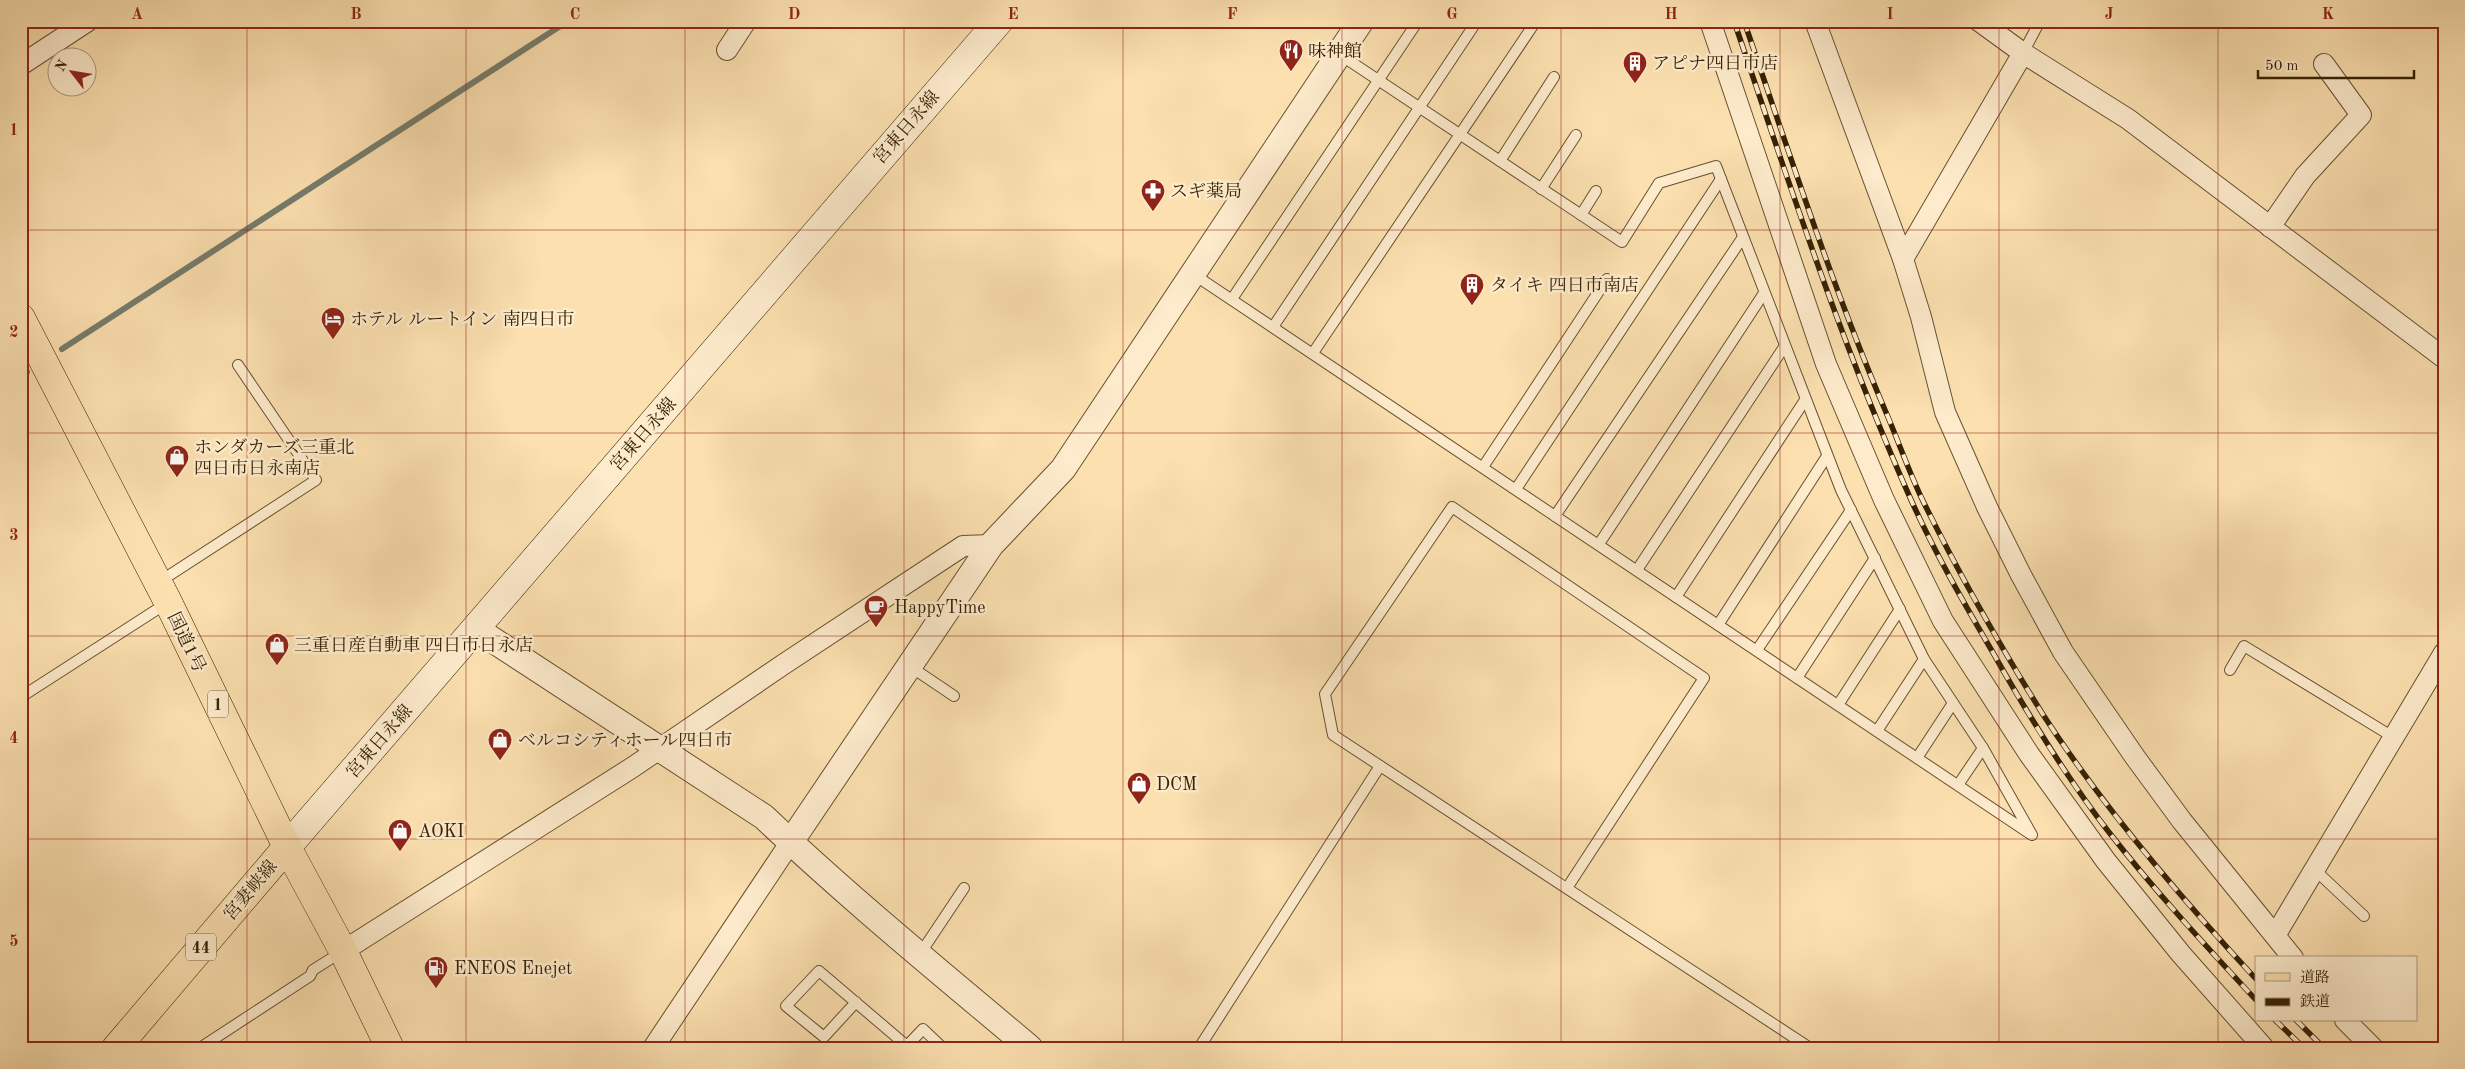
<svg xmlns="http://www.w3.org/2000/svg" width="2465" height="1069" font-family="'Old Standard TT','Noto Serif JP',serif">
<rect width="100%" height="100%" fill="#fce0b0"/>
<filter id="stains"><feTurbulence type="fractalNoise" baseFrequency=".004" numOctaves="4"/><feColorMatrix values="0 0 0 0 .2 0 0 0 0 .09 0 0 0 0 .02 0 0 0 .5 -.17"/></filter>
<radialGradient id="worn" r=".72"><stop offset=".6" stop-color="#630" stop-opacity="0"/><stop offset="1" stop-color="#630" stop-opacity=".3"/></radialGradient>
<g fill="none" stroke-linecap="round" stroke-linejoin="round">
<g stroke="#767d6d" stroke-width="6">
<path d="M62,349L565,23"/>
<path d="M21,376L27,372"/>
</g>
<defs>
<g id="service">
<path d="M2023,53L2040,21"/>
<path d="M1500,161L1554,77"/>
<path d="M1541,189L1576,135"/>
<path d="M1581,215L1596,191"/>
<path d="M1193,274L2032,835L1983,748L1924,659L1841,490L1716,166L1659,183L1622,242L1339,54"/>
<path d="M1232,299L1418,21"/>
<path d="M1273,327L1477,21"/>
<path d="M1313,353L1536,21"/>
<path d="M1483,467L1607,279"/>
<path d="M1516,489L1721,179"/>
<path d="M1555,516L1743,237"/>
<path d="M1599,544L1764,293"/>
<path d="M1637,570L1784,347"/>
<path d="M159,582L316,480L238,365"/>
<path d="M1676,597L1805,400"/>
<path d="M1718,625L1827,456"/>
<path d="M1757,650L1851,510"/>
<path d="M911,667L954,696"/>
<path d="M2230,670L2244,646L2393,737"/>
<path d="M1797,678L1875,558"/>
<path d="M21,697L167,603"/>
<path d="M1838,705L1900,609"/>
<path d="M1877,731L1924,659"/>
<path d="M1917,758L1953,703"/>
<path d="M1958,785L1983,748"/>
<path d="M2314,869L2364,916"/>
<path d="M1567,888L1704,678L1452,507L1325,694L1333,735L1810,1048"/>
<path d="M920,954L964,888"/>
<path d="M856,1002L824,1037L786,1006L819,971L907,1046"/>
<path d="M200,1048L310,976L313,970L343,951"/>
<path d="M905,1048L923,1029L943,1048"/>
<path d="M1199,1048L1380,766"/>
</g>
<g id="minor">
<path d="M1710,21L1826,364L1884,500L1943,621L2029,754L2106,861L2181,954L2264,1048"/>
<path d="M1815,21L1903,259L1921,317L1945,412L1987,507L2021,575L2063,652L2135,757L2182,821L2293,958"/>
<path d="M1979,21L2023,53L2128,119L2444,358"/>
<path d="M727,50L746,21"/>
<path d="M21,65L88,21"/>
<path d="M2270,227L2305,176L2361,115L2324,64"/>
<path d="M1903,259L2023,53"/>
<path d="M2276,934L2444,653"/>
<path d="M343,951L633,767L784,664L963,546L991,545"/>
<path d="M2345,1020L2373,1048"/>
<path d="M653,1048L790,843"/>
</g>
<g id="tertiary">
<path d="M476,629L764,817C849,898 940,972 1030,1048"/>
<path d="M790,843L991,545L1063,469L1361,21"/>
</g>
<path id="secondary" d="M287,847L999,21"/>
<path id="primary" d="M116,1048L287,847"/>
<path id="trunk" d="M21,318L168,602L287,847L343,951L390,1048"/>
</defs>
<use href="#service" stroke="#67512e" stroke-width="12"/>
<use href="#minor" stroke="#67512e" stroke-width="22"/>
<use href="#tertiary" stroke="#67512e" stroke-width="27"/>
<use href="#secondary" stroke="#352103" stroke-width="29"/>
<use href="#primary" stroke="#352103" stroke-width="29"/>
<use href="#trunk" stroke="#352103" stroke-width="29"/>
<use href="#service" stroke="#fdebcc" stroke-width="10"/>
<use href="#minor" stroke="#fdebcc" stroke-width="20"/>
<use href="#tertiary" stroke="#fdebcc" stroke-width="25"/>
<use href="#secondary" stroke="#fdebcc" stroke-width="28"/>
<use href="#primary" stroke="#fce0b0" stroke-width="28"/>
<use href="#trunk" stroke="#fce0b0" stroke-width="28"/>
<defs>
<g id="rail">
<path d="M1734,21C1789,183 1842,346 1912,502C1935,553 1964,603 1992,651C2027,713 2064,774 2108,831C2154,890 2205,945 2256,1000"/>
<path d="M1744,21C1789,152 1831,283 1885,410C1898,440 1909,472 1923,501C1959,574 1999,644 2042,713C2102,806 2180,897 2256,979"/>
<path d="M2275,1020L2304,1048"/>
<path d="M2296,1020L2324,1048"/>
</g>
</defs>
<use href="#rail" stroke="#352103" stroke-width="5.5"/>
<use href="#rail" stroke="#fdebcc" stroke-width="4" stroke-dasharray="11" stroke-linecap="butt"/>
</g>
<path fill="none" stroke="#8f2418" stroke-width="1" stroke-opacity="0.55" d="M247,21V1048M466,21V1048M685,21V1048M904,21V1048M1123,21V1048M1342,21V1048M1561,21V1048M1780,21V1048M1999,21V1048M2218,21V1048M21,230H2444M21,433H2444M21,636H2444M21,839H2444"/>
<defs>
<symbol id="restaurant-pin" viewBox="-11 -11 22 30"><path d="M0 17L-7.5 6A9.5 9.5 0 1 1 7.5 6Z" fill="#8f2418" stroke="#fdebcc"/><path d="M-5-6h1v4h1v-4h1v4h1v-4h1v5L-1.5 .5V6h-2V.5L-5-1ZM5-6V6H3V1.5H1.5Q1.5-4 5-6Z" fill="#fff"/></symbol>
<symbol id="building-pin" viewBox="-11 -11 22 30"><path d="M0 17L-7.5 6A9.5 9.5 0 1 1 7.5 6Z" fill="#8f2418" stroke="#fdebcc"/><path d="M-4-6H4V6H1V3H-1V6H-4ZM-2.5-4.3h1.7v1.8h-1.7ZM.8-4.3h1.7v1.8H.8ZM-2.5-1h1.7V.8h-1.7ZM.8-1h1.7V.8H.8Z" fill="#fff"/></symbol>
<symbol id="pharmacy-pin" viewBox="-11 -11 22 30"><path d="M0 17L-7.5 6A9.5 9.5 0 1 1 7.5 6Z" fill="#8f2418" stroke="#fdebcc"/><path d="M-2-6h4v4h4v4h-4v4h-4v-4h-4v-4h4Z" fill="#fff"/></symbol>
<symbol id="hotel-pin" viewBox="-11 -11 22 30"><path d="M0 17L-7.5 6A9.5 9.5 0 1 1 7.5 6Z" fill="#8f2418" stroke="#fdebcc"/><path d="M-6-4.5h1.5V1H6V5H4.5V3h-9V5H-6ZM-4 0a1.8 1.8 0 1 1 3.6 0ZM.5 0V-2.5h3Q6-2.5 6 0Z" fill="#fff"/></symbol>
<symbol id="shop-pin" viewBox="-11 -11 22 30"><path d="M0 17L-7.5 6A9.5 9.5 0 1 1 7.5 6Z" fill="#8f2418" stroke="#fdebcc"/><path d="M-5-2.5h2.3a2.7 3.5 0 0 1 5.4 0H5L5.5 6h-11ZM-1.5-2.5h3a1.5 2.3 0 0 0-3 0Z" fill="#fff"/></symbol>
<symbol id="cafe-pin" viewBox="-11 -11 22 30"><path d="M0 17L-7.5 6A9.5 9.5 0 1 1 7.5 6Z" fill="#8f2418" stroke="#fdebcc"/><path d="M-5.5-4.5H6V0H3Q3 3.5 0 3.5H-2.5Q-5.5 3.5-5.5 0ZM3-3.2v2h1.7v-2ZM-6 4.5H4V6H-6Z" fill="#fff"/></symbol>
<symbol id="fuel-pin" viewBox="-11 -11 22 30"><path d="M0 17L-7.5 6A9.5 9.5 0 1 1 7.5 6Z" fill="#8f2418" stroke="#fdebcc"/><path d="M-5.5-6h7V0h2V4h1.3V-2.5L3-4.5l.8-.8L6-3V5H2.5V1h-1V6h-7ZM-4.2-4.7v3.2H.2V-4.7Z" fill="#fff"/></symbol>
</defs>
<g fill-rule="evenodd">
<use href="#restaurant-pin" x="1277" y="37" width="28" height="38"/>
<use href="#building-pin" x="1621" y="49" width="28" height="38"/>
<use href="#pharmacy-pin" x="1139" y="177" width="28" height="38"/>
<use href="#building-pin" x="1458" y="271" width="28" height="38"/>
<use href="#hotel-pin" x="319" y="305" width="28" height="38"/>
<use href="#shop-pin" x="163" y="443" width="28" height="38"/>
<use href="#cafe-pin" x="862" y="593" width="28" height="38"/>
<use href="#shop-pin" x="263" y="631" width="28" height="38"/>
<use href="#shop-pin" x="486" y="726" width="28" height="38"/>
<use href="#shop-pin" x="1125" y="770" width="28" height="38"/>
<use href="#shop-pin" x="386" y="817" width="28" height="38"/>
<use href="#fuel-pin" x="422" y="954" width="28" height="38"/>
</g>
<g text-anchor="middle" stroke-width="5" stroke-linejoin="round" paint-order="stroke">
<g fill="#fdebcc" stroke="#715e3f" stroke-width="1">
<rect x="208" y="690.5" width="20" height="27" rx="4"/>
<rect x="186" y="933.5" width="30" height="27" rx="4"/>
</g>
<g font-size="16" font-weight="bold" fill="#352103">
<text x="218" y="710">1</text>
<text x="201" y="953">44</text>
</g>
<g font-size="18" fill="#352103" stroke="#fdebcc" text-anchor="start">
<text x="1308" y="57">味神館</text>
<text x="1652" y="69">アピナ四日市店</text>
<text x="1170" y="197">スギ薬局</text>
<text x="1490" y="291">タイキ 四日市南店</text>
<text x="350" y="325">ホテル ルートイン 南四日市</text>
<text x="194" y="453">ホンダカーズ三重北<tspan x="194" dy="21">四日市日永南店</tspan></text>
<text x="894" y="613">HappyTime</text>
<text x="294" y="651">三重日産自動車 四日市日永店</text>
<text x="518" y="746">ベルコシティホール四日市</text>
<text x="1156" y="790">DCM</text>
<text x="418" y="837">AOKI</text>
<text x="454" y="974">ENEOS Enejet</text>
</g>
<g font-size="18" fill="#352103" stroke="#fdebcc">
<text transform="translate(906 127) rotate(-49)" y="6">宮東日永線</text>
<text transform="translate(643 434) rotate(-49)" y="6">宮東日永線</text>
<text transform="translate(187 642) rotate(64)" y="6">国道1号</text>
<text transform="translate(379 741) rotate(-49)" y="6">宮東日永線</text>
<text transform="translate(250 890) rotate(-50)" y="6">宮妻峡線</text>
</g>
</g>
<rect width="2465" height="1069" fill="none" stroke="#fce0b0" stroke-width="55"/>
<rect x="2255" y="956" width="162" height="65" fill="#fdebcc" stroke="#ad9a7c"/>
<rect x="2265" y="973" width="25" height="8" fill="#fce0b0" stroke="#ad9a7c"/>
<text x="2300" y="982" font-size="15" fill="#352103">道路</text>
<rect x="2265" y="998" width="25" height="8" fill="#352103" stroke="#ad9a7c"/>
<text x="2300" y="1006" font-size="15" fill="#352103">鉄道</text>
<g transform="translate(72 72) rotate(301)"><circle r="24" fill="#fdebcc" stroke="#ad9a7c"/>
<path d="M0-4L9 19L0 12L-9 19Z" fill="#8f2418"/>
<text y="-8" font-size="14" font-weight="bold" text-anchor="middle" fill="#352103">N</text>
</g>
<path d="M2258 70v8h156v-8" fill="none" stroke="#352103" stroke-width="2.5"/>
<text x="2265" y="70" font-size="15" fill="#352103" stroke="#fdebcc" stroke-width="4" paint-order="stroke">50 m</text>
<rect x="28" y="28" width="2410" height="1014" fill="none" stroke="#8f2418" stroke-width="2"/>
<g font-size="16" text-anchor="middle" font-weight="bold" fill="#8f2418">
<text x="137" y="19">A</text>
<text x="356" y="19">B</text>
<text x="575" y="19">C</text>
<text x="794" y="19">D</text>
<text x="1013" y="19">E</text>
<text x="1232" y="19">F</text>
<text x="1452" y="19">G</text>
<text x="1671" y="19">H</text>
<text x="1890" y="19">I</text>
<text x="2109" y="19">J</text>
<text x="2328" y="19">K</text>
<text x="14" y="135">1</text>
<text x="14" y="337">2</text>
<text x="14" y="540">3</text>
<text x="14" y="743">4</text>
<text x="14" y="946">5</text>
</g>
<rect width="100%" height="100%" filter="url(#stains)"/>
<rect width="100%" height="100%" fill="url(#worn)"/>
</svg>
